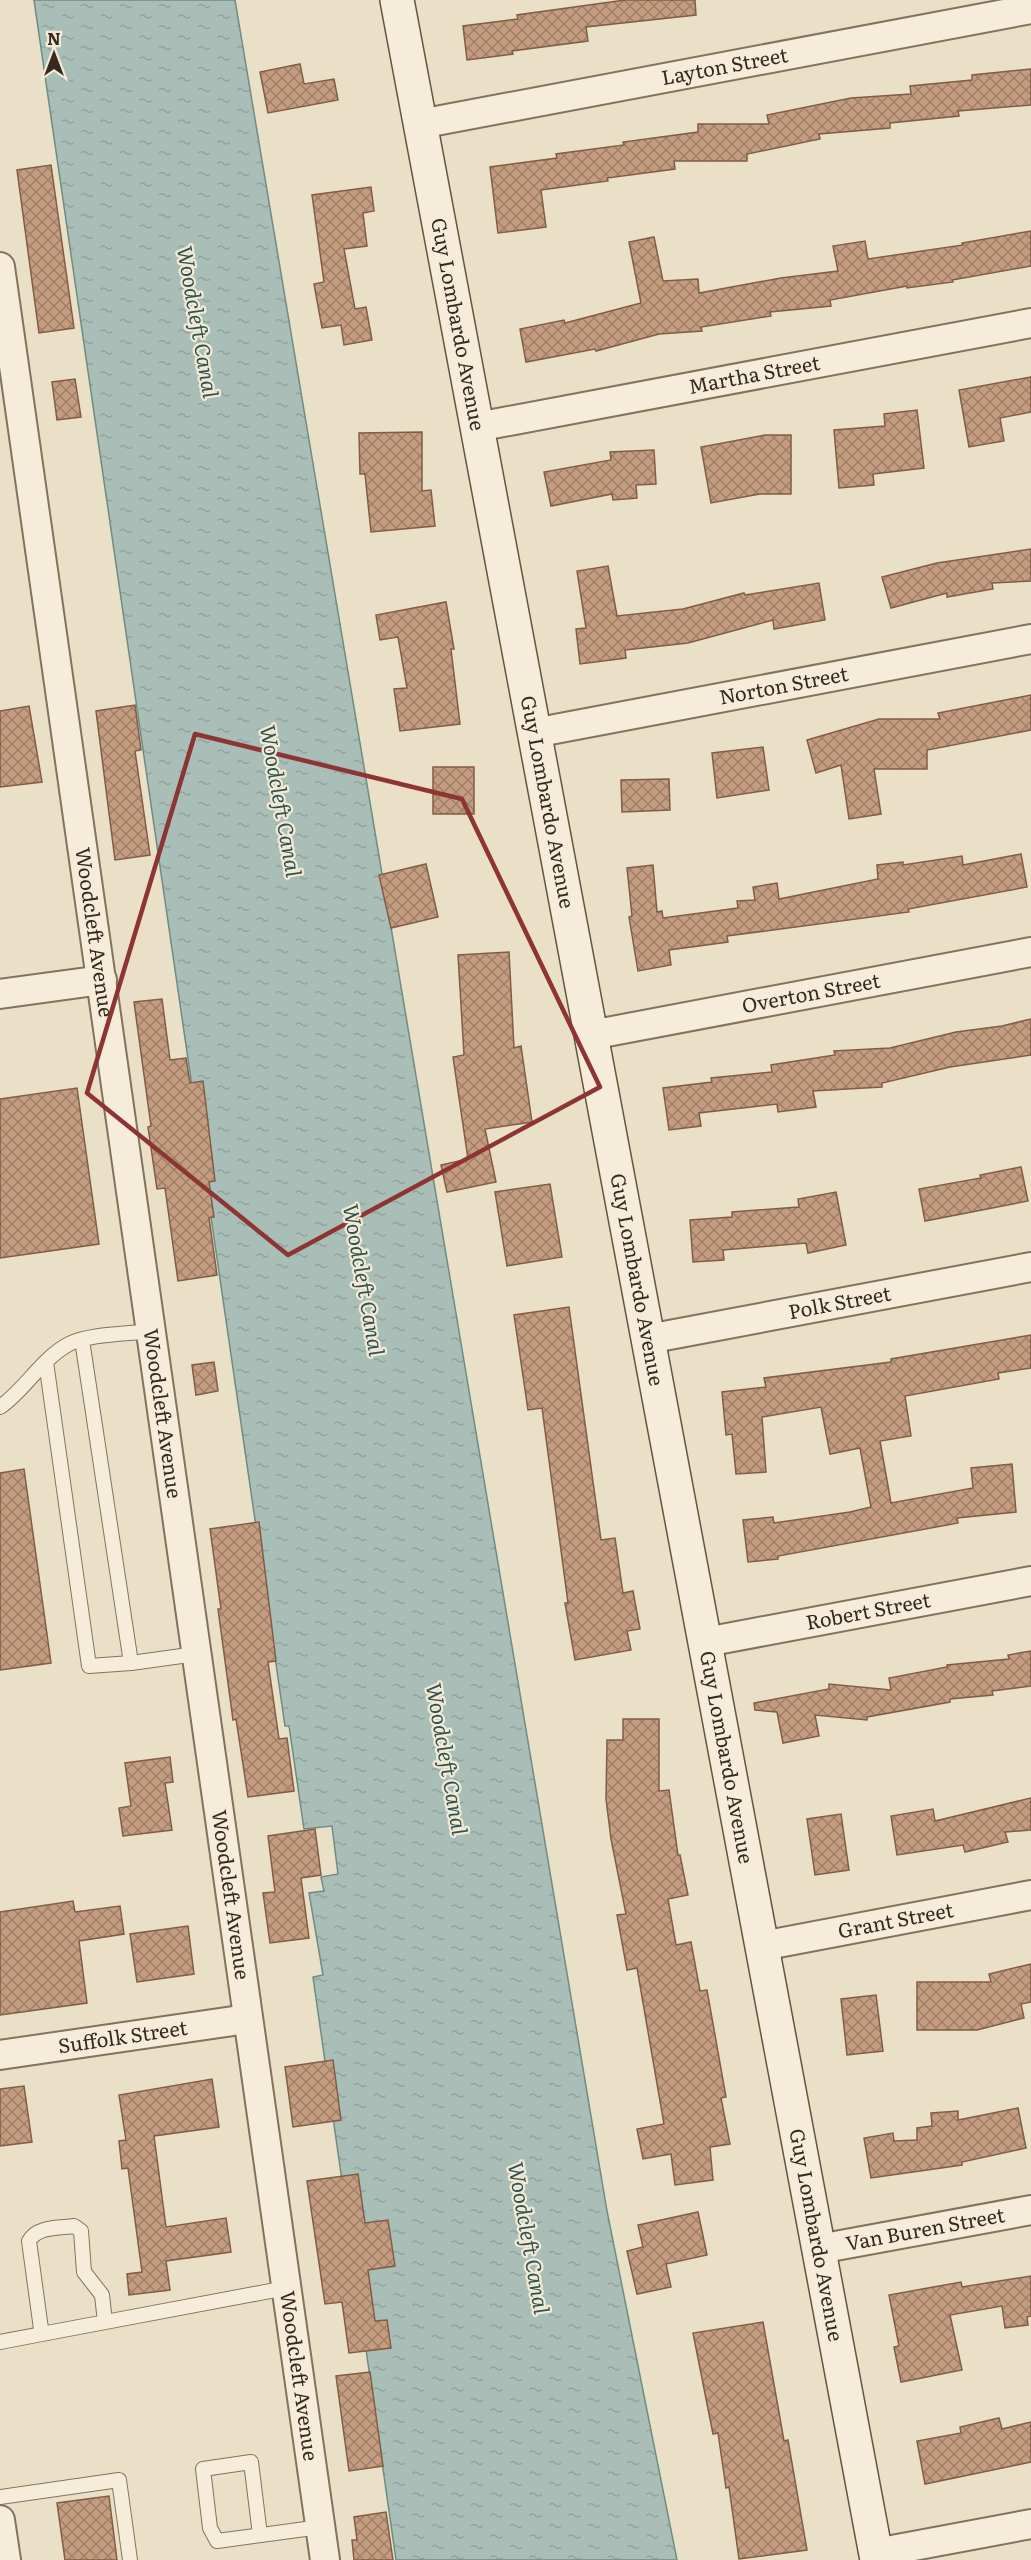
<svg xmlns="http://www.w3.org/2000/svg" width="1031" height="2560" font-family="Literata,serif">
<defs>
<pattern id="water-ripples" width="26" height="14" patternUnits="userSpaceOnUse" patternTransform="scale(1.5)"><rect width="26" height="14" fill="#a8beb7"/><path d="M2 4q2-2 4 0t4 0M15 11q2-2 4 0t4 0" fill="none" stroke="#91a39d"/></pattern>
<pattern id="building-cross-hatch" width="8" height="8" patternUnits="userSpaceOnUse" patternTransform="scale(1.5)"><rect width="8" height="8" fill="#c49c80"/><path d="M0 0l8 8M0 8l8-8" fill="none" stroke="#a07f68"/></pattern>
</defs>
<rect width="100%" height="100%" fill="#eadfc7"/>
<path fill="url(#water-ripples)" stroke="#6f8c84" stroke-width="1.5" d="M34,0H235L607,2211L677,2560H396L313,1977L323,1975L309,1893L324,1891L321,1877L338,1874L332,1826L304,1829L289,1726H285Z"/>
<g fill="url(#building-cross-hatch)" stroke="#815d46" stroke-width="1.5">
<path d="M625,0H695L696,15L586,27L588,41L512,51L513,54L467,60L463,26L518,19L517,15Z"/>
<path d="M300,64L304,84L334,79L338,100L268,113L260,72Z"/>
<path d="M1031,69V105L958,111L959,116L890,123V128L819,134L820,139L747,154V161H674L675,169L607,178L608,181L541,190L546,227L498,233L490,167L557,158L556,154L624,145L623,142L698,132V124H769L767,115L851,98L911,94L910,86L972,80V75Z"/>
<path d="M51,165L74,328L39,333L17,170Z"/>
<path d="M371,187L374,211L363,213L367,246L344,249L355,309L366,307L372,340L344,345L341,325L322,328L314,284L324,282L312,195Z"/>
<path d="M1031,231V266L952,280L953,282L907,288V286L830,300L831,306L770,312L771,316L701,327L702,331L659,334L596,351L595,349L526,362L520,329L564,320L565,323L641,303L629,242L654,237L663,281L698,279L699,293L781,278L838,271L833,246L865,241L868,259L963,245L962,243Z"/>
<path d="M1031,377V412L1000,418L1004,441L969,447L959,390Z"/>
<path d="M75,379L81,417L57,420L52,382Z"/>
<path d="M917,410L924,468L873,474L874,485L839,488L834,430L885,426L884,414Z"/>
<path d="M422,432V491L431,490L435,526L371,532L365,474H360L359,433Z"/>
<path d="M765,435H791V494H760L711,503L701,447Z"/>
<path d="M654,450L656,484L636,485L637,498L613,500L612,494L551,506L544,472L611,460L610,452Z"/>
<path d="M1031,549V581L992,583L993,589L947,597V593L891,608L882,577L937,563Z"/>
<path d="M608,566L617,616L683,609L744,593L745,595L819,583L825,620L774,629L773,620L688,643L625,650L626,658L580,664L576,629L586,628L577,571Z"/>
<path d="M446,602L454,649H451L460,724L400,731L394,689L407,688L398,637L380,640L376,615Z"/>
<path d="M1031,695V730L927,750V769H874L881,814L849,819L841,765L816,773L807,740L879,719H940L938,713Z"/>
<path d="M135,705L141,750L135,751L150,855L115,860L96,711Z"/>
<path d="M29,706L42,782L0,787V711Z"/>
<path d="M763,747L769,790L717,798L712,753Z"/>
<rect x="433" y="767" width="41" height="47"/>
<path d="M669,779L670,810L622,812L621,780Z"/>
<path d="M1021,854L1027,887L908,909L909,912L727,936L728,942L669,950L671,965L638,971L629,917L632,916L627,868L653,865L657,912L662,911L663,918L738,908L737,901L755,900L753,887L777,883L779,899L878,879L877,865L903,862V865L962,856L963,865Z"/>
<path d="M426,864L438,917L391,928L379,875Z"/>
<path d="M509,952L514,1048L521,1046L532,1122L485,1129L496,1182L447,1192L441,1165L468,1159L453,1057L464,1055L458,955Z"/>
<path d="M162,999L170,1060L186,1058L190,1083L203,1081L215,1181L209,1182L214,1217L209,1218L217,1275L178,1281L165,1188L157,1189L148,1127L151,1126L134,1002Z"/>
<path d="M1031,1019V1055L950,1067L882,1083V1087L813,1091L816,1107L778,1112L777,1104L699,1113L701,1126L669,1130L663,1088L712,1082L711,1078L772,1072L771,1065L835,1055L834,1051L890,1048L956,1032L1002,1026Z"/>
<path d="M77,1088L99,1244L0,1258V1099Z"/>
<path d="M1021,1167L1028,1201L925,1221L919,1189L981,1178L980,1175Z"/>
<path d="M550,1184L562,1257L507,1266L495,1192Z"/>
<path d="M836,1192L846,1245L808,1253L806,1243L723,1250L724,1260L693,1262L690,1220L732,1217V1212L799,1207L798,1199Z"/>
<path d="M569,1307L601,1540L615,1538L623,1593L633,1591L640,1629L627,1631L631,1650L575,1660L565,1603H568L542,1408L528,1410L514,1315Z"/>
<path d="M1031,1335V1368L998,1373L999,1379L905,1396L911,1436L880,1441L891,1503L973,1488L971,1468L1012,1464L1016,1512L957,1518L958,1523L778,1556V1559L748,1562L743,1520L773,1517L774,1523L850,1512L871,1507L860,1448L830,1454L821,1407L762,1417L766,1472L736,1474L732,1434L726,1435L722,1392L766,1387L764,1378L891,1362V1359Z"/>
<path d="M214,1362L218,1391L196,1395L192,1365Z"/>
<path d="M24,1469L51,1663L0,1670V1473Z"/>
<path d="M259,1522L276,1661L268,1662L279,1739L287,1738L294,1791L248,1797L236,1719L233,1720L218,1609H221L210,1529Z"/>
<path d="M1031,1651V1686L992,1691L993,1695L950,1699V1702L867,1717V1720L815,1715L819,1736L783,1743L777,1712L755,1710L754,1703L829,1689V1684L891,1690L889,1678L947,1667V1665L1009,1659L1008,1655Z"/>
<path d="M623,1719H659V1791L669,1790L678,1855H680L688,1895L668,1899L676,1945L691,1942L700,1991L707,1990L726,2097L721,2098L730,2144L710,2147L713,2180L675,2185L671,2154L643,2159L637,2129L664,2124L637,1968L627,1970L617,1915L626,1914L611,1839L606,1799L607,1740H623Z"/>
<path d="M170,1757L173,1782L165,1783L172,1830L123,1836L119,1808L131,1806L125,1763Z"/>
<path d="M1031,1798V1830L1005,1832L1008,1842L965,1852L963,1845L897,1855L891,1816L933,1809L935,1821Z"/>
<path d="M841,1814L849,1870L815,1875L807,1819Z"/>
<path d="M315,1829L321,1875L301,1878L309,1938L270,1943L263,1893L275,1892L268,1836Z"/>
<path d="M73,1901L75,1912L120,1906L124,1934L79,1941L87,2003L0,2015V1912Z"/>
<path d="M188,1926L194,1974L137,1982L130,1934Z"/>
<path d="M1031,1964V2002L1021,2004L1024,2018L977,2030H917V1982H991L989,1974Z"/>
<path d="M876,1995L883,2051L847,2055L841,1999Z"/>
<path d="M333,2060L341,2120L293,2127L285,2067Z"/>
<path d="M212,2079L219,2127L154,2136L166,2227L226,2218L231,2252L166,2261L170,2290L129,2295L127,2274L142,2272L128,2168L122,2169L119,2141L126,2140L119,2095Z"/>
<path d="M24,2086L32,2142L0,2146V2089Z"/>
<path d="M1018,2108L1026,2148L962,2162V2165L871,2178L864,2138L893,2133L894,2141L917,2140V2128L932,2126L931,2113L958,2111V2120Z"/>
<path d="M358,2174L365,2223L388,2220L395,2266L368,2270L375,2321L387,2320L391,2348L349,2353L342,2302L325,2304L307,2181Z"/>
<path d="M698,2212L707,2255L666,2264L671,2287L637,2294L627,2251L643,2247L638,2225Z"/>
<path d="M1031,2276V2316L1027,2317L1028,2325L1005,2328L1002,2306L950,2315L962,2370L901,2382L894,2347L899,2346L889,2295L961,2282L962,2287Z"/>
<path d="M763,2322L784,2441L788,2440L807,2550L739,2559L729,2487L726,2488L718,2433L713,2434L693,2333Z"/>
<path d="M370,2372L383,2466L349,2471L336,2376Z"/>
<path d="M999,2418L1002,2429L1031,2422V2462L925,2484L917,2441L961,2433L960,2427Z"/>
<path d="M109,2496L117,2560H65L57,2503Z"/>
<path d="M386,2512L393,2560H354L352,2540H357L354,2517Z"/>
</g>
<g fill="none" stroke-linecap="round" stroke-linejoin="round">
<defs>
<g id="lane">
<path d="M82,1340L131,1663"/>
<path d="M46,1362L89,1666L131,1663L196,1654"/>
<path d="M0,1407C25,1390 41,1359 69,1344C88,1334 128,1334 151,1331"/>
<path d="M105,2322L102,2295L84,2272L81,2231L74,2226C60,2228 37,2226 29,2241L41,2329L47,2333L286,2288"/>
<path d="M0,2342L47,2333"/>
<path d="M0,2497L119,2480L130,2560"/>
<path d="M260,2535L251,2462L203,2469L210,2528L217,2541L320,2527"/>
</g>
<g id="street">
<path id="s1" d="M420,124L1031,9"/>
<path id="s2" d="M0,267L325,2560"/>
<path id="s3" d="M477,427L1031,323"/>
<path id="s4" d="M534,733L1031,639"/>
<path d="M0,994L102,980"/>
<path id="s5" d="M591,1035L1031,952"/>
<path id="s6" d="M648,1339L1031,1267"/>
<path id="s7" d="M706,1642L1031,1581"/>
<path id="s8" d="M762,1946L1031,1895"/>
<path id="s9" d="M0,2055L247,2019"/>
<path id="s10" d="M819,2249L1031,2210"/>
<path d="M0,2520L6,2560"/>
<path d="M876,2553L1031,2524"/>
</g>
<g id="secondary">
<path id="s11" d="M397,0L877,2560"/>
</g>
</defs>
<use href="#lane" stroke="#84725e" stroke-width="16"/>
<use href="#street" stroke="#84725e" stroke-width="32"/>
<use href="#secondary" stroke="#665341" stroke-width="36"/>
<use href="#lane" stroke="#f5edd9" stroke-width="14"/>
<use href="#street" stroke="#f5edd9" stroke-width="28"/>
<use href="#secondary" stroke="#f5edd9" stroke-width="33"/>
</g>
<path fill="none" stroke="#8d3435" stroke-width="4.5" stroke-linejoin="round" d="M195,734L462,799L600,1087L288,1255L87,1093Z"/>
<g text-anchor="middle" stroke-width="4.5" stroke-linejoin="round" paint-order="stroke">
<g font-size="20" fill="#352a20" stroke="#f2ead6">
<text dy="7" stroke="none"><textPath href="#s1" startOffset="310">Layton Street</textPath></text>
<text dy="7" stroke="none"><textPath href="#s11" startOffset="330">Guy Lombardo Avenue</textPath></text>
<text dy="7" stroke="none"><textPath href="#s3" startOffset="282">Martha Street</textPath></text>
<text dy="7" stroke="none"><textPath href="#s4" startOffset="254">Norton Street</textPath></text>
<text dy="7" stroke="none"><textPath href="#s11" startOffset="816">Guy Lombardo Avenue</textPath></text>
<text dy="7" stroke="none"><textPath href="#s2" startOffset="672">Woodcleft Avenue</textPath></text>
<text dy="7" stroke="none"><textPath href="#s5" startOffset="224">Overton Street</textPath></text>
<text dy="7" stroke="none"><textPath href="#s11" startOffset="1302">Guy Lombardo Avenue</textPath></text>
<text dy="7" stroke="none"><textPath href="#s6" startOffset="195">Polk Street</textPath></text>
<text dy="7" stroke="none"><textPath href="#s2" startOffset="1158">Woodcleft Avenue</textPath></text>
<text dy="7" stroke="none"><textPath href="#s7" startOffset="165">Robert Street</textPath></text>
<text dy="7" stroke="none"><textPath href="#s11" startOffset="1788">Guy Lombardo Avenue</textPath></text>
<text dy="7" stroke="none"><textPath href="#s2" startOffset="1644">Woodcleft Avenue</textPath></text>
<text dy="7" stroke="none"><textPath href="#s8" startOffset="136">Grant Street</textPath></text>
<text dy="7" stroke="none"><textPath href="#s9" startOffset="124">Suffolk Street</textPath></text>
<text dy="7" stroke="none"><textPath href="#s10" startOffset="108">Van Buren Street</textPath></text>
<text dy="7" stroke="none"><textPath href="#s11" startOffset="2274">Guy Lombardo Avenue</textPath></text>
<text dy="7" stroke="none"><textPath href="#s2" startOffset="2130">Woodcleft Avenue</textPath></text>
</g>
<g font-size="21" font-style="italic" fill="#315451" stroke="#f2ead6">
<text transform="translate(197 322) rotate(80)" y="7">Woodcleft Canal</text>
<text transform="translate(280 801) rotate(80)" y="7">Woodcleft Canal</text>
<text transform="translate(363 1280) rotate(80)" y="7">Woodcleft Canal</text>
<text transform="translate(446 1759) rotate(80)" y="7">Woodcleft Canal</text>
<text transform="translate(528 2238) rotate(80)" y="7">Woodcleft Canal</text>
</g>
</g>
<g transform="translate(54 54)" stroke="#f2ead6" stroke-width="4.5" paint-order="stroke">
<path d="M0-4.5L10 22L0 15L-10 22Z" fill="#352a20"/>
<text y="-9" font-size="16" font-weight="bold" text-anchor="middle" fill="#352a20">N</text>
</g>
</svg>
